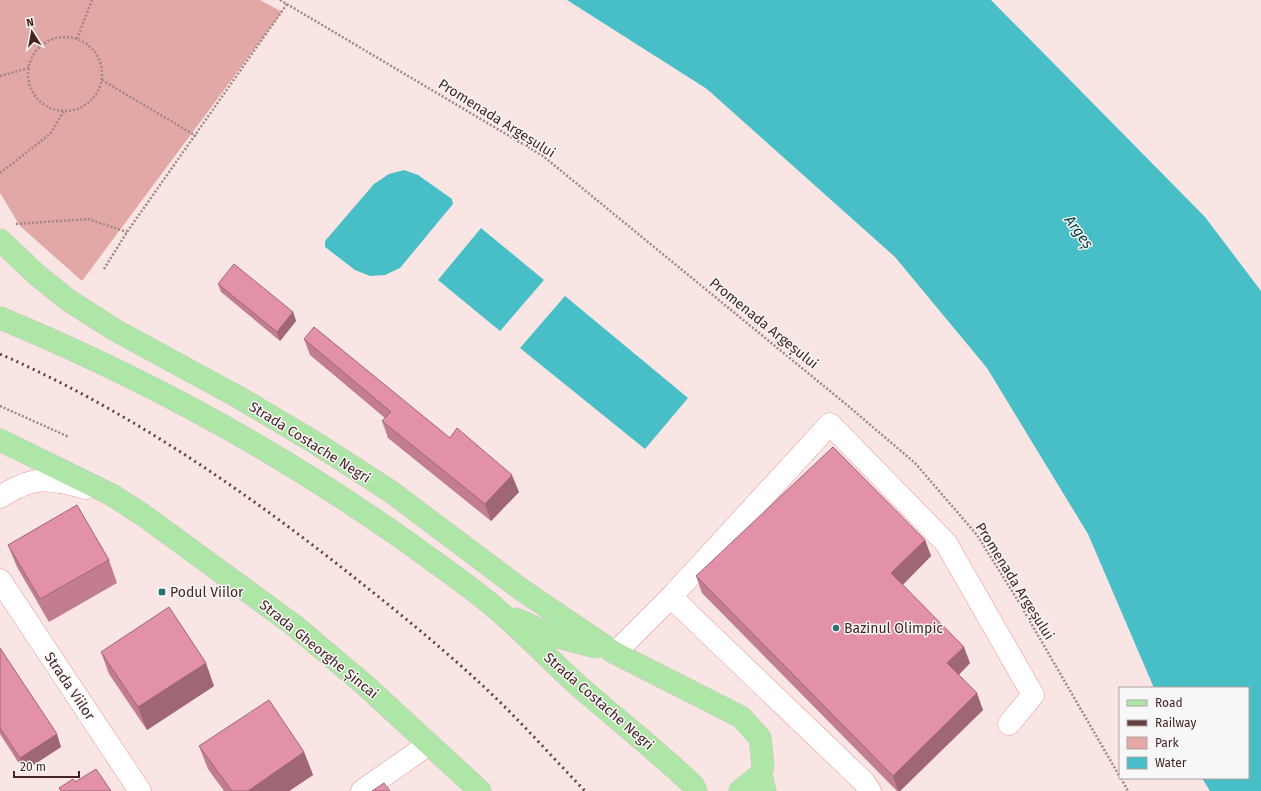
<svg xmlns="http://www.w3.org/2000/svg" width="1261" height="791" font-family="'Fira Sans',sans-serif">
<rect width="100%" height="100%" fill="#f8e5e4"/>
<path fill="#e2a8a5" d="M0,0H260L282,12L82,281L20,226L0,193Z"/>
<g fill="#48bec7">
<path d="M567,0H991L1205,217L1261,291V791H1210L1202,778H1248V688H1154L1088,534L987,368L895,257L707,89Z"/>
<path d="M404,170L418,175L452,199L453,204L400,268L385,275L370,276L355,270L325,247V241L374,184L389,174Z"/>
<path d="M481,228L544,280L500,331L438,280Z"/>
<path d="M565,296L688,398L645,449L520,348Z"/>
</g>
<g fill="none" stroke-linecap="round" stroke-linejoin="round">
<defs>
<g id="minor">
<path d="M0,497C34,475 48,478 86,488"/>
<path d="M0,580L140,791"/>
<path d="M671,597L864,782L870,791"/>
<path d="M615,653L671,597L830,424L946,543L1033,695L1009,724"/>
<path d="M362,791L429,744"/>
</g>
<g id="major">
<path d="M0,240L37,275L68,300L115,330L240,398L314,442L390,491L522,590L615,653L741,717L760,738L763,766L761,774L765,791"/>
<path d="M0,318C145,378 282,453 410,544C441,567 473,588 501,613C529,637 554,664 581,688C619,721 657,751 693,785L696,791"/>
<path d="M0,440L112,495L143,515L295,626L366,686L480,791"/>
<path d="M516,619L554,636L595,647"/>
<path d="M740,791L761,774"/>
</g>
</defs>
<use href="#minor" stroke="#eb9694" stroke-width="23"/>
<use href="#major" stroke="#cfc6c6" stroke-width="23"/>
<g stroke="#a18786" stroke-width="2.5" stroke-dasharray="2 2" stroke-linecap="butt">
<path d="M280,0L543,156L847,405L915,463L977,535L1017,599L1120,777"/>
<circle cx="65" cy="74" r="37"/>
<path d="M77,39L92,0"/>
<path d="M0,76L29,68"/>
<path d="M102,80L196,136"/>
<path d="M0,173L50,134L64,111"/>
<path d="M16,224L88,219L127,232"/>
<path d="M104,269L127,232L287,4"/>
<path d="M0,406L69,437"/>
<path d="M1121,778L1128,791"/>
</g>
<use href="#minor" stroke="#fff" stroke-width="22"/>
<use href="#major" stroke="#aee6a7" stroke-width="22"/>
<path stroke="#604140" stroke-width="3" stroke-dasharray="2 4" stroke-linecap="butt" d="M0,354C123,408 235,484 341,567C389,605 437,643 482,685C518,718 551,756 585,791"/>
</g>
<g fill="#c37d90">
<path d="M218,284L293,312L296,321L280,341L221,292Z"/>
<path d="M304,339L450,438L519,492L491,521L388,438L382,421L385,418L310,355Z"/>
<path d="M925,540L931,556L903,585L970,663L959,675L983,710L900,791H897L702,593L696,576Z"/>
<path d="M8,545L109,560L117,583L49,622L17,567Z"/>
<path d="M0,648L61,747L24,771L0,734Z"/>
<path d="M101,652L214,686L147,730L109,674Z"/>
<path d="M199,746L304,752L313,775L289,791H224L208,769Z"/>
</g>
<g fill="#9f6676">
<path d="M293,312L296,321L280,341L277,332Z"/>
<path d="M512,475L519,492L491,521L485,504Z"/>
<path d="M925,540L931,556L897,590L891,573Z"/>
<path d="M964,647L970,663L953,680L947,663Z"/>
<path d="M206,663L214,686L147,730L138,707Z"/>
<path d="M977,693L983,710L900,791H898L893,776Z"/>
<path d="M57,734L61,747L24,771L20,758Z"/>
<path d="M304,752L313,775L289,791H248Z"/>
</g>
<g fill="#e391a8" stroke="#9f6676">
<path d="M234,264L293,312L277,332L218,284Z"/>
<path d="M314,327L450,438L457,428L512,475L485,504L382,421L391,412L304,339Z"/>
<path d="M833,447L925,540L891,573L964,647L947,663L977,693L893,776L696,576Z"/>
<path d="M77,505L109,560L40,599L8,545Z"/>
<path d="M169,607L206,663L138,707L101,652Z"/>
<path d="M0,648L57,734L20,758L0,728Z"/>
<path d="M269,700L304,752L248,791H232L199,746Z"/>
<path d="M96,769L111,791H61L59,788L73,779L75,782Z"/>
<path d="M384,783L390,791H372Z"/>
</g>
<g fill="#287277" stroke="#f7f7f7" stroke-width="1.5">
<rect x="158" y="588" width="8" height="8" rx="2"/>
<circle cx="836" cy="628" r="4"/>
</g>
<g text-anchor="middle" stroke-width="3" stroke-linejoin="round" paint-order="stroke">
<g font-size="14" fill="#462424" stroke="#f7f7f7">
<text transform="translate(497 118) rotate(32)" y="5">Promenada Argeșului</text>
<text transform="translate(764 323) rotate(39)" y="5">Promenada Argeșului</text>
<text transform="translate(310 442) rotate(32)" y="5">Strada Costache Negri</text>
<text transform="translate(1015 581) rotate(58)" y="5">Promenada Argeșului</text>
<text transform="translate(319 649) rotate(39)" y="5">Strada Gheorghe Șincai</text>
<text transform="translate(70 686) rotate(56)" y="5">Strada Viilor</text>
<text transform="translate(599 701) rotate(41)" y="5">Strada Costache Negri</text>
</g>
<g font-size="14" fill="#462424" stroke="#f7f7f7" text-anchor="start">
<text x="170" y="597">Podul Viilor</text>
<text x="844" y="633">Bazinul Olimpic</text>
</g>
<g font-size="15" font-style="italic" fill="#073f43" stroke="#f7f7f7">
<text transform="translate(1079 232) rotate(54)" y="5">Argeș</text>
</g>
</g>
<rect x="1119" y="687" width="130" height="92" fill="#f7f7f7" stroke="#b0a3a3"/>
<rect x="1127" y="700" width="20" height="6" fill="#aee6a7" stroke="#b0a3a3"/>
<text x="1155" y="707" font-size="12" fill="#462424">Road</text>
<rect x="1127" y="720" width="20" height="6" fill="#604140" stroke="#b0a3a3"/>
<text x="1155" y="727" font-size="12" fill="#462424">Railway</text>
<rect x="1127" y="737" width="20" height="12" fill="#e2a8a5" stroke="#b0a3a3"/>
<text x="1155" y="747" font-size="12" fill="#462424">Park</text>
<rect x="1127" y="757" width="20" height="12" fill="#48bec7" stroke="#b0a3a3"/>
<text x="1155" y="767" font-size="12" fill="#462424">Water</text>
<g transform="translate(32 32) rotate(349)" stroke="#f7f7f7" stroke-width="3" paint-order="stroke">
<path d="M0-3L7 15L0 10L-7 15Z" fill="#462424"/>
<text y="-6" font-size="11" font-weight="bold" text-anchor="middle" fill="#462424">N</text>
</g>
<path d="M14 771v6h65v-6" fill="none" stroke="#462424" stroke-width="2"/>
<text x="20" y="771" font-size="12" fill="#462424" stroke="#f7f7f7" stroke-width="3" paint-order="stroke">20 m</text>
</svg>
